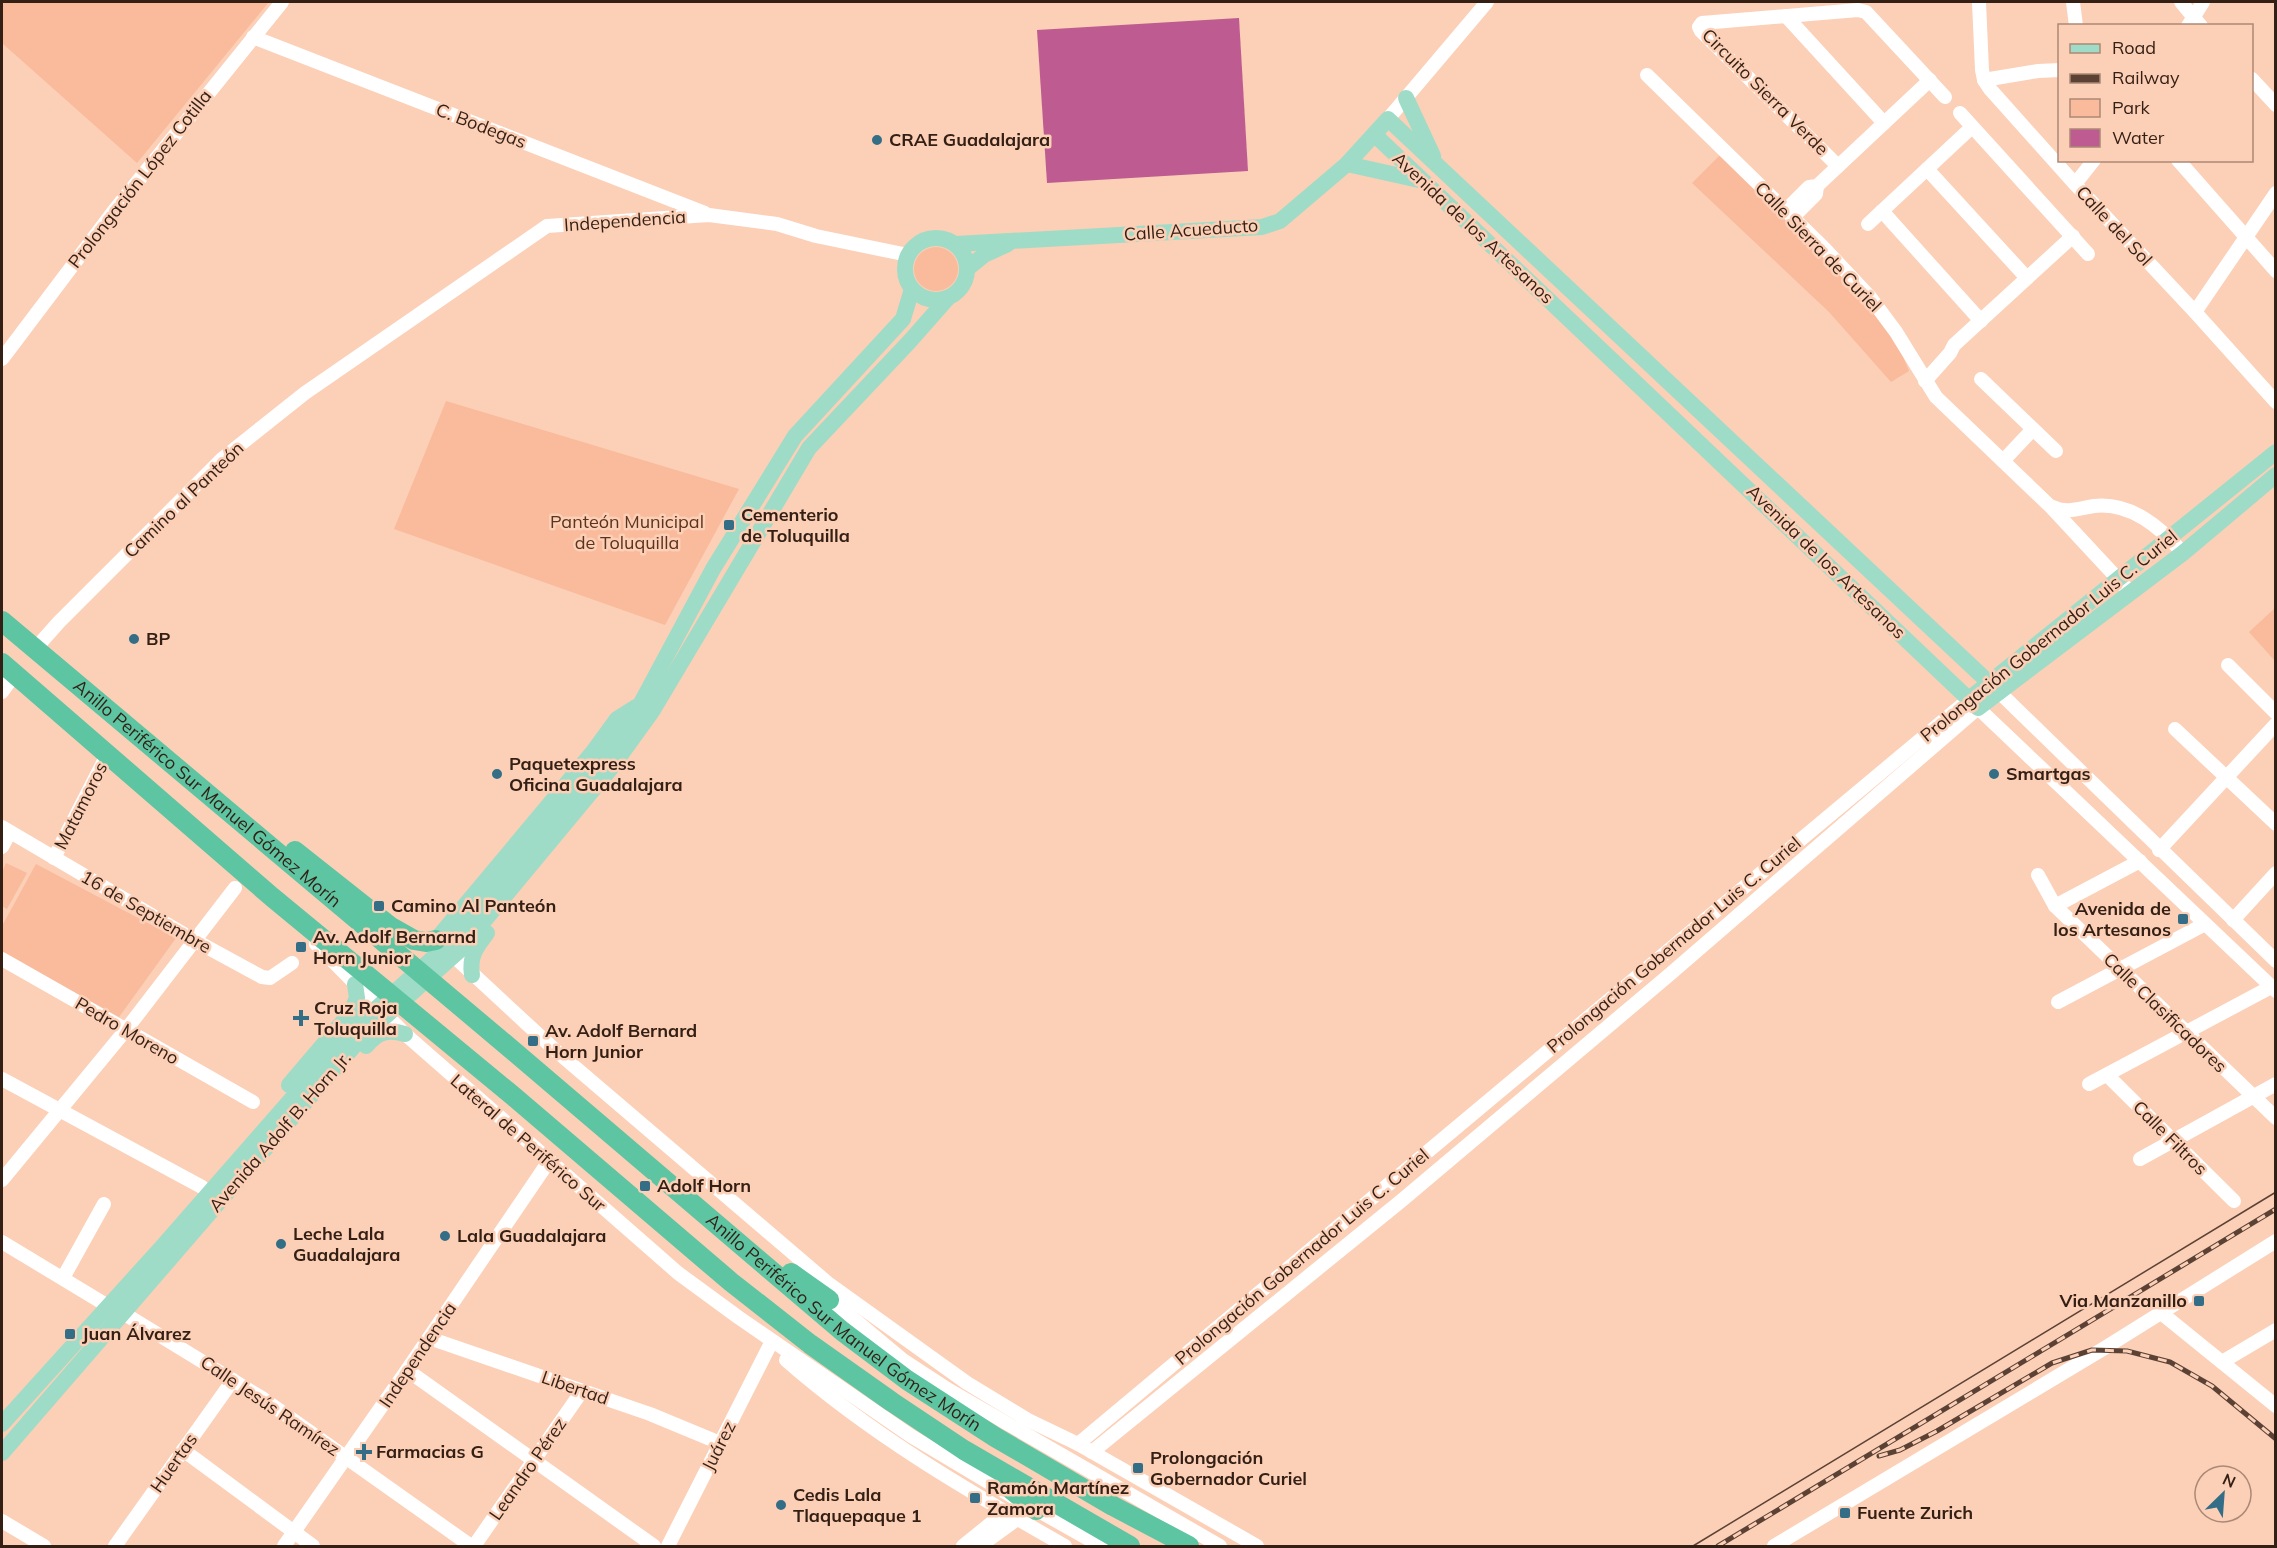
<svg xmlns="http://www.w3.org/2000/svg" width="2277" height="1548" font-family="Mulish,sans-serif">
<rect width="100%" height="100%" fill="#fccfb7"/>
<g fill="#f9bb9b">
<path d="M2,2H269L137,163L2,43Z"/>
<path d="M1721,154L1864,297L1897,342L1909,371L1891,382L1829,312L1692,183Z"/>
<circle cx="936" cy="269" r="22"/>
<path d="M446,401L739,489L665,625L394,529Z"/>
<path d="M2275,608V661L2249,632Z"/>
<path d="M6,863L27,873L7,909L2,906V872Z"/>
<path d="M36,864L176,938L119,1017L2,952V926Z"/>
</g>
<path fill="#be5b90" d="M1239,18L1248,171L1047,183L1037,30Z"/>
<g fill="none" stroke-linecap="round" stroke-linejoin="round">
<g stroke="#fff" stroke-width="14">
<path d="M1979,2L1982,70L1984,80L1990,89L2075,184L2195,312L2276,402"/>
<path d="M2073,2L2076,26"/>
<path d="M2181,2L2201,26"/>
<path d="M1786,16L1884,123"/>
<path d="M2188,26L2203,2"/>
<path d="M253,37L705,213"/>
<path d="M1647,75L1824,248L1870,297L1896,332L1936,397L2051,507L2131,593"/>
<path d="M2252,79L2276,105"/>
<path d="M1984,80L2038,71L2060,70"/>
<path d="M1960,113L2088,254"/>
<path d="M1388,119L1487,2"/>
<path d="M2178,160L2276,271"/>
<path d="M1838,166L1701,31L1699,27L1702,23L1858,10L1866,12L1945,97"/>
<path d="M1927,169L2027,278"/>
<path d="M2075,184L2094,160"/>
<path d="M1786,210L1809,187L1817,186L1930,80"/>
<path d="M1882,211L1981,321"/>
<path d="M1793,217L1816,194L1817,186"/>
<path d="M1868,224L1972,127"/>
<path d="M2195,312L2276,193"/>
<path d="M2,359L113,212L282,2"/>
<path d="M1981,379L2056,451"/>
<path d="M1925,381L1950,353L1954,345L2073,236"/>
<path d="M2003,461L2033,429"/>
<path d="M2053,507C2067,514 2080,508 2094,506C2131,502 2160,527 2183,553"/>
<path d="M35,649L59,622L222,459L305,393L547,226L709,215L777,224L816,236L908,255"/>
<path d="M2228,665L2276,713"/>
<path d="M2,692L15,674"/>
<path d="M1999,692L2276,961"/>
<path d="M2175,729L2276,824"/>
<path d="M2,827L194,940L262,977L270,978L292,963"/>
<path d="M2,847L10,832"/>
<path d="M2159,850L2276,724"/>
<path d="M54,858L108,753"/>
<path d="M2038,875L2055,906L2276,1118"/>
<path d="M2055,906L2140,861"/>
<path d="M2233,920L2276,873"/>
<path d="M316,944L405,1034L678,1273L738,1317L911,1436L1013,1497"/>
<path d="M446,949L555,1050L829,1284L967,1383L1028,1420L1078,1444L1257,1546"/>
<path d="M2,959L253,1102"/>
<path d="M2058,1002L2205,924"/>
<path d="M2107,1075L2234,1201"/>
<path d="M2,1079L202,1187"/>
<path d="M2089,1084L2271,987"/>
<path d="M2140,1159L2276,1084"/>
<path d="M2,1180L125,1031L235,888"/>
<path d="M2,1242L108,1306"/>
<path d="M63,1278L104,1204"/>
<path d="M823,1293L903,1360L949,1390L1220,1546"/>
<path d="M2160,1312L2276,1406"/>
<path d="M123,1313L262,1398L471,1546"/>
<path d="M429,1338L650,1414L720,1443"/>
<path d="M786,1360C870,1434 968,1491 1065,1546"/>
<path d="M2222,1362L2276,1330"/>
<path d="M407,1370L654,1546"/>
<path d="M1078,1444L1969,699"/>
<path d="M183,1450L313,1546"/>
<path d="M1092,1452L1401,1201L1669,975L1978,708L2276,991"/>
<path d="M1030,1506L1101,1546"/>
<path d="M2,1521L44,1546"/>
<path d="M115,1546L233,1380"/>
<path d="M284,1546L407,1370L549,1161"/>
<path d="M474,1546L582,1391"/>
<path d="M668,1546L770,1345"/>
<path d="M963,1546L1005,1512"/>
<path d="M980,1546L1017,1519"/>
<path d="M1774,1546L2103,1349L2276,1241"/>
</g>
<g stroke="#9edcc7" stroke-width="16">
<path d="M1406,98L1433,156"/>
<path d="M1375,135L1978,708L2183,553L2276,475"/>
<path d="M1347,164L1419,180"/>
<circle cx="936" cy="269" r="31"/>
<path d="M956,244L1262,227L1280,221L1347,164L1388,119L1999,692"/>
<path d="M968,268L984,255L1008,244"/>
<path d="M1969,699L2276,452"/>
<path d="M436,940L593,752L617,719L636,707"/>
<path d="M472,975C469,957 476,947 487,933"/>
<path d="M366,1046C378,1032 387,1029 405,1034"/>
<path d="M289,1085L351,1012L357,998L355,984"/>
<path d="M2,1424L161,1248L352,1030L451,942L603,758L640,705L713,569L795,436L903,319L912,289"/>
<path d="M2,1453L361,1038L460,950L612,767L653,710L809,448L910,341L947,299"/>
</g>
<g stroke="#5dc5a2" stroke-width="20">
<path id="s1" d="M2,621L504,1043L842,1331L907,1380L995,1437L1113,1506L1189,1546"/>
<path d="M2,663L272,897L512,1095L731,1282L810,1344L892,1402L964,1450L1130,1546"/>
<path d="M295,851L391,927L414,940L426,942L436,940"/>
<path d="M791,1273L829,1300"/>
<path d="M1007,1486L1036,1510"/>
</g>
<path stroke="#5c4235" stroke-width="1.5" d="M1693,1546L2276,1192"/>
<defs>
<g id="rail">
<path d="M1879,1456L1900,1450L1937,1431L2052,1363L2092,1350L2127,1351L2170,1362L2212,1386L2276,1439"/>
<path d="M1718,1546L2276,1209"/>
</g>
</defs>
<use href="#rail" stroke="#5c4235" stroke-width="5"/>
<use href="#rail" stroke="#fccfb7" stroke-width="3" stroke-dasharray="9" stroke-linecap="butt"/>
</g>
<g fill="#336d86" stroke="#fccfb7" stroke-width="2">
<circle cx="877" cy="140" r="6"/>
<rect x="723" y="519" width="12" height="12" rx="3"/>
<circle cx="134" cy="639" r="6"/>
<circle cx="497" cy="774" r="6"/>
<circle cx="1994" cy="774" r="6"/>
<rect x="373" y="900" width="12" height="12" rx="3"/>
<rect x="2177" y="913" width="12" height="12" rx="3"/>
<rect x="295" y="941" width="12" height="12" rx="3"/>
<path d="M298 1009h6v6h6v6h-6v6h-6v-6h-6v-6h6z"/>
<rect x="527" y="1035" width="12" height="12" rx="3"/>
<rect x="639" y="1180" width="12" height="12" rx="3"/>
<circle cx="445" cy="1236" r="6"/>
<circle cx="281" cy="1244" r="6"/>
<rect x="2193" y="1295" width="12" height="12" rx="3"/>
<rect x="64" y="1328" width="12" height="12" rx="3"/>
<path d="M361 1443h6v6h6v6h-6v6h-6v-6h-6v-6h6z"/>
<rect x="1132" y="1462" width="12" height="12" rx="3"/>
<rect x="969" y="1492" width="12" height="12" rx="3"/>
<circle cx="781" cy="1505" r="6"/>
<rect x="1839" y="1507" width="12" height="12" rx="3"/>
</g>
<g text-anchor="middle" stroke-width="5" stroke-linejoin="round" paint-order="stroke">
<g font-size="18" fill="#341f14" stroke="#fccfb7">
<text transform="translate(1765 92) rotate(45)" y="6">Circuito Sierra Verde</text>
<text transform="translate(481 126) rotate(21)" y="6">C. Bodegas</text>
<text transform="translate(140 179) rotate(-52)" y="6">Prolongación López Cotilla</text>
<text transform="translate(625 221) rotate(-4)" y="6">Independencia</text>
<text transform="translate(2114 226) rotate(47)" y="6">Calle del Sol</text>
<text transform="translate(1473 228) rotate(43)" y="6">Avenida de los Artesanos</text>
<text transform="translate(1191 230) rotate(-4)" y="6">Calle Acueducto</text>
<text transform="translate(1818 247) rotate(46)" y="6">Calle Sierra de Curiel</text>
<text transform="translate(184 500) rotate(-44)" y="6">Camino al Panteón</text>
<text transform="translate(1826 562) rotate(44)" y="6">Avenida de los Artesanos</text>
<text transform="translate(2049 636) rotate(-39)" y="6">Prolongación Gobernador Luis C. Curiel</text>
<text dy="6" stroke="none"><textPath href="#s1" startOffset="268">Anillo Periférico Sur Manuel Gómez Morín</textPath></text>
<text transform="translate(81 806) rotate(-63)" y="6">Matamoros</text>
<text transform="translate(146 912) rotate(30)" y="6">16 de Septiembre</text>
<text transform="translate(1674 945) rotate(-40)" y="6">Prolongación Gobernador Luis C. Curiel</text>
<text transform="translate(2165 1013) rotate(44)" y="6">Calle Clasificadores</text>
<text transform="translate(127 1031) rotate(30)" y="6">Pedro Moreno</text>
<text transform="translate(280 1132) rotate(-49)" y="6">Avenida Adolf B. Horn Jr.</text>
<text transform="translate(2170 1138) rotate(45)" y="6">Calle Filtros</text>
<text transform="translate(528 1143) rotate(41)" y="6">Lateral de Periférico Sur</text>
<text transform="translate(1302 1257) rotate(-40)" y="6">Prolongación Gobernador Luis C. Curiel</text>
<text dy="6" stroke="none"><textPath href="#s1" startOffset="1096">Anillo Periférico Sur Manuel Gómez Morín</textPath></text>
<text transform="translate(418 1355) rotate(-56)" y="6">Independencia</text>
<text transform="translate(575 1388) rotate(19)" y="6">Libertad</text>
<text transform="translate(270 1406) rotate(34)" y="6">Calle Jesús Ramírez</text>
<text transform="translate(719 1446) rotate(-63)" y="6">Juárez</text>
<text transform="translate(174 1463) rotate(-55)" y="6">Huertas</text>
<text transform="translate(528 1469) rotate(-55)" y="6">Leandro Pérez</text>
</g>
<g font-size="18" font-weight="bold" fill="#341f14" stroke="#fccfb7" text-anchor="start">
<text x="889" y="146">CRAE Guadalajara</text>
<text x="741" y="521">Cementerio<tspan x="741" dy="21">de Toluquilla</tspan></text>
<text x="146" y="645">BP</text>
<text x="509" y="770">Paquetexpress<tspan x="509" dy="21">Oficina Guadalajara</tspan></text>
<text x="2006" y="780">Smartgas</text>
<text x="391" y="912">Camino Al Panteón</text>
<text x="2171" y="915" text-anchor="end">Avenida de<tspan x="2171" dy="21">los Artesanos</tspan></text>
<text x="313" y="943">Av. Adolf Bernarnd<tspan x="313" dy="21">Horn Junior</tspan></text>
<text x="314" y="1014">Cruz Roja<tspan x="314" dy="21">Toluquilla</tspan></text>
<text x="545" y="1037">Av. Adolf Bernard<tspan x="545" dy="21">Horn Junior</tspan></text>
<text x="657" y="1192">Adolf Horn</text>
<text x="293" y="1240">Leche Lala<tspan x="293" dy="21">Guadalajara</tspan></text>
<text x="457" y="1242">Lala Guadalajara</text>
<text x="2187" y="1307" text-anchor="end">Via Manzanillo</text>
<text x="82" y="1340">Juan Álvarez</text>
<text x="376" y="1458">Farmacias G</text>
<text x="1150" y="1464">Prolongación<tspan x="1150" dy="21">Gobernador Curiel</tspan></text>
<text x="987" y="1494">Ramón Martínez<tspan x="987" dy="21">Zamora</tspan></text>
<text x="793" y="1501">Cedis Lala<tspan x="793" dy="21">Tlaquepaque 1</tspan></text>
<text x="1857" y="1519">Fuente Zurich</text>
</g>
<g font-size="18" fill="#5c331c" stroke="#fccfb7">
<text x="627" y="528">Panteón Municipal<tspan x="627" dy="21">de Toluquilla</tspan></text>
</g>
</g>
<rect width="2277" height="1548" fill="none" stroke="#341f14" stroke-width="6"/>
<rect x="2058" y="24" width="195" height="138" fill="#fccfb7" stroke="#ac8976" stroke-width="1.5"/>
<rect x="2070" y="44" width="30" height="9" fill="#9edcc7" stroke="#ac8976" stroke-width="1.5"/>
<text x="2112" y="54" font-size="18" fill="#341f14">Road</text>
<rect x="2070" y="74" width="30" height="9" fill="#5c4235" stroke="#ac8976" stroke-width="1.5"/>
<text x="2112" y="84" font-size="18" fill="#341f14">Railway</text>
<rect x="2070" y="99" width="30" height="18" fill="#f9bb9b" stroke="#ac8976" stroke-width="1.5"/>
<text x="2112" y="114" font-size="18" fill="#341f14">Park</text>
<rect x="2070" y="129" width="30" height="18" fill="#be5b90" stroke="#ac8976" stroke-width="1.5"/>
<text x="2112" y="144" font-size="18" fill="#341f14">Water</text>
<g transform="translate(2223 1494) rotate(25)"><circle r="28" fill="#fccfb7" stroke="#ac8976" stroke-width="1.5"/>
<path d="M0-4.5L10 22L0 15L-10 22Z" fill="#336d86"/>
<text y="-9" font-size="16" font-weight="bold" text-anchor="middle" fill="#341f14">N</text>
</g>
</svg>
